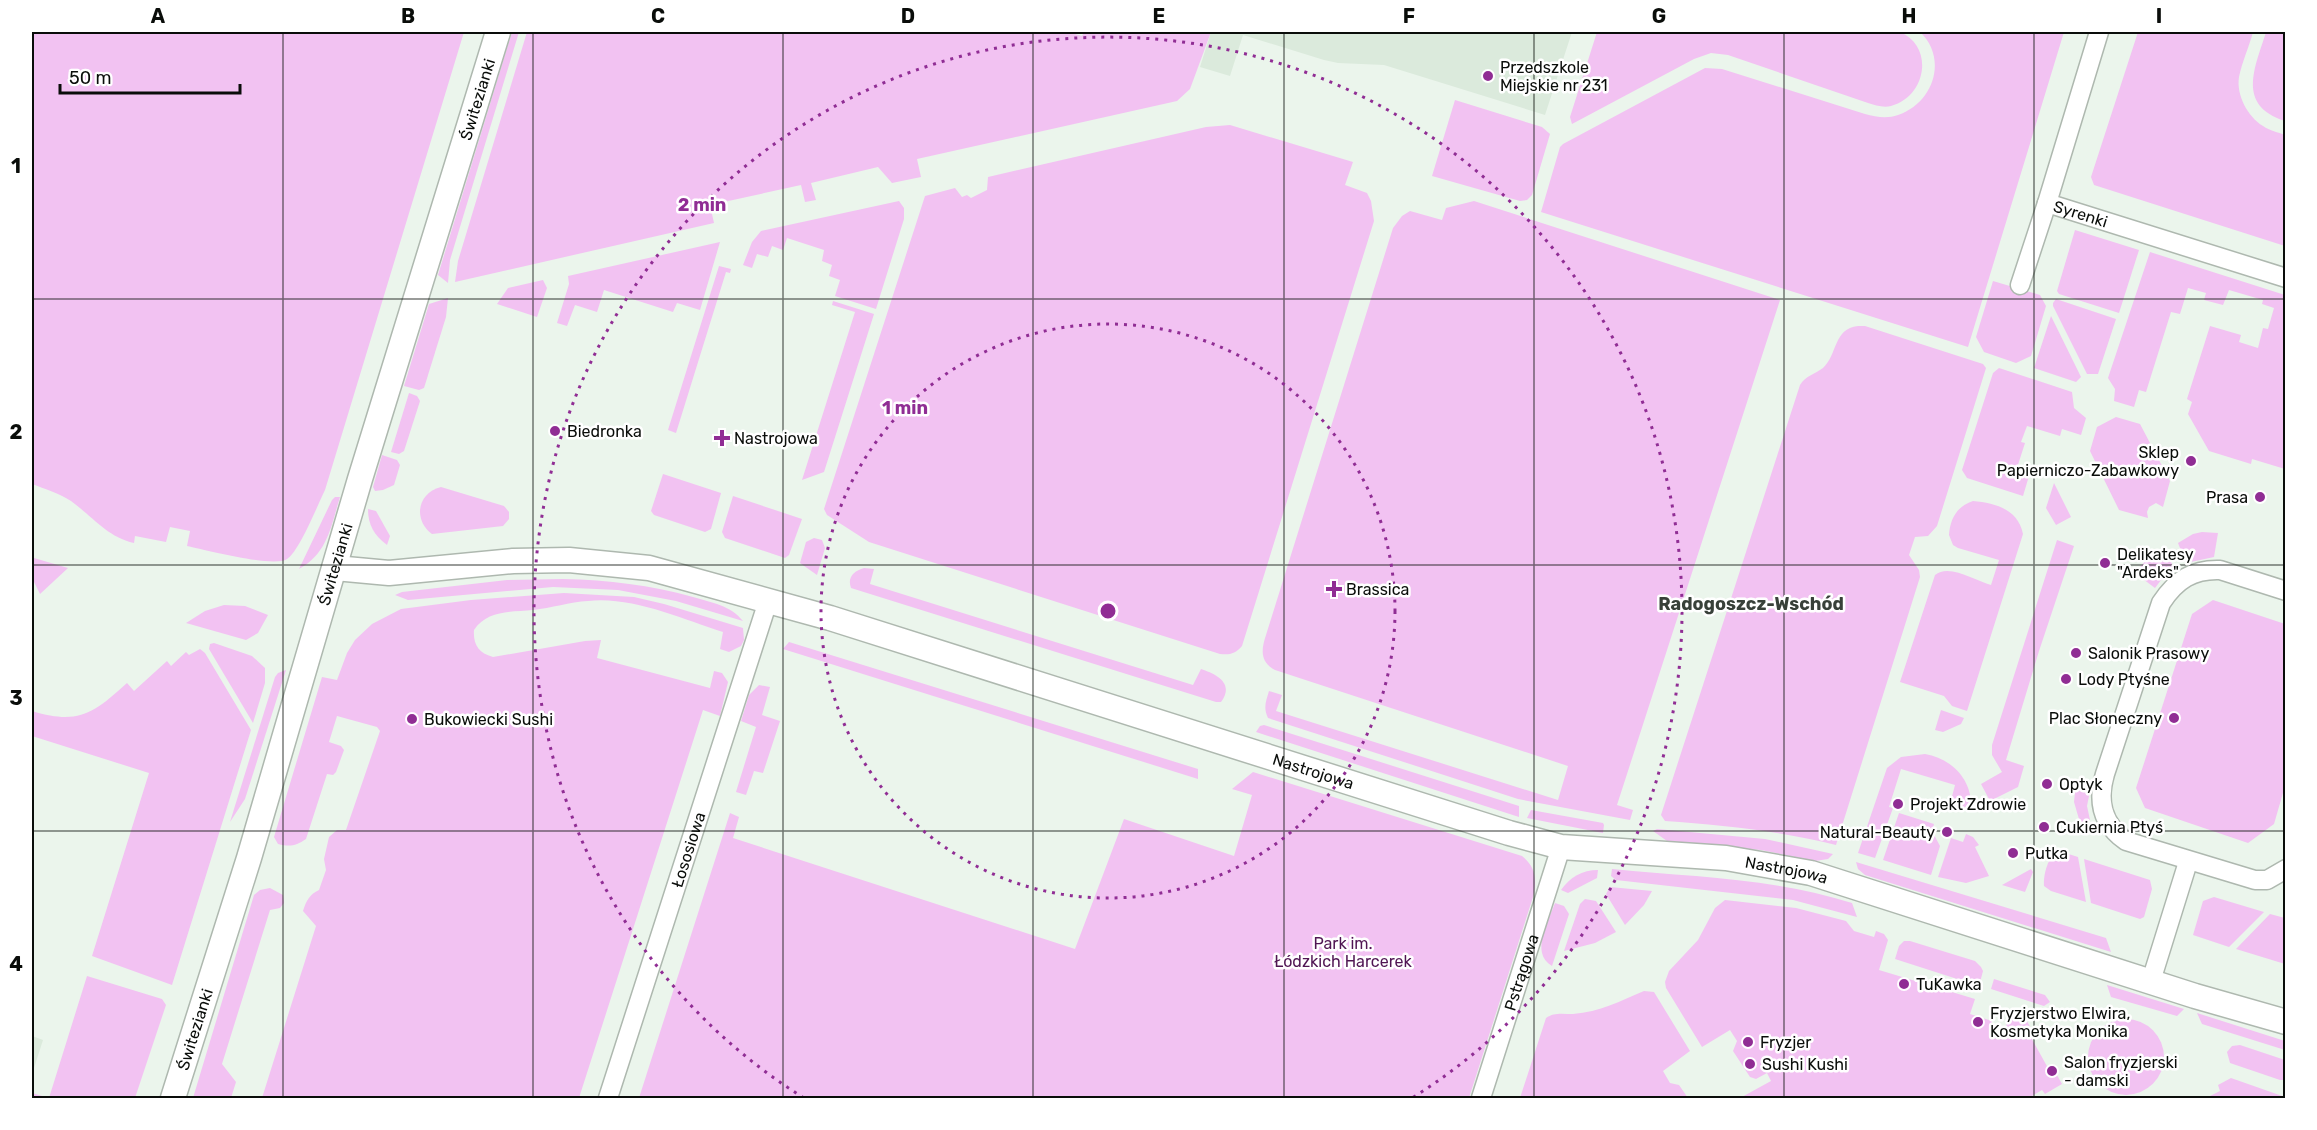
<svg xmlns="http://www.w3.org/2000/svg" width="2317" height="1130" font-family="Rubik,sans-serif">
<rect width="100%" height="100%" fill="#ebf5ec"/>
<g fill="#dbeadc">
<path d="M1211,32H1572L1545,115L1384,65L1338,63L1324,60L1243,35L1230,76L1200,67Z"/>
<path d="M32,1036L43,1040L34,1068L32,1067Z"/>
</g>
<g fill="#f2c2f2">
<path d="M32,32H464L325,490C318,504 299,552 287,559C274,568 206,550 187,546L190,531L170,527L166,542L135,536L134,543C107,537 92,516 71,501C59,493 45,489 32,484Z"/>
<path d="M512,32H519L450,260L448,283L438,275Z"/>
<path d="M527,32H1068L1082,36L1084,32H1211L1190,89L1177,101L917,159L921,177L892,183L878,167L811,183L816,200L805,202L801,185L710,205L714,223L455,282L458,261Z"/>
<path d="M1597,32H1900C1935,47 1926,97 1891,106C1883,108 1875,105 1868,103L1728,55L1711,53L1694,59L1572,124L1570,117Z"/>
<path d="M1920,32H2064L1968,347L1541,212L1560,147L1563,144L1705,68L1722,69L1865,114C1876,117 1887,119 1898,115C1934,103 1948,58 1920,32Z"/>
<path d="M2138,32H2253C2249,47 2242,62 2239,77C2236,95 2248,117 2263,126C2270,131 2278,132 2285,135V246L2094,185L2091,177Z"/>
<path d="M2266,32H2285V121C2236,105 2255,68 2266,32Z"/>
<path d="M1455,100L1542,127L1550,134L1532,195L1527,200L1520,201L1432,176Z"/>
<path d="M1230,125L1353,162L1345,185L1367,193L1371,201L1374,221L1242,646C1235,654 1230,655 1220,654L869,542L827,515L824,509L925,196L955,188L962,197L967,195L971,198L987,190L988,177L1206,127Z"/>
<path d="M899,201L904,208V219L876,309L835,296L840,280L829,276L832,265L822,261L824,250L787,238L783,250L772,246L768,257L757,254L752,268L743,265L752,242L761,231Z"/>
<path d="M1474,201L1780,300L1617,805L1633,810L1630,820L1518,799L1268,718C1263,708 1266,701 1269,691L1282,695L1276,711L1558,800L1568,766L1275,670C1260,662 1261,650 1266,635L1393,228L1402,216L1410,211L1442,220L1446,208Z"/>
<path d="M2075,230L2139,250L2119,313L2059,294L2057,291Z"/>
<path d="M720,242L700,310L677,303L673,312L604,290L597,312L575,305L567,326L557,323L569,284L568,276Z"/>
<path d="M2150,252L2285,295V469L2252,459L2251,464L2209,451L2188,414L2192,402L2187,399L2210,326L2241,335L2239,342L2258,348L2263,328L2268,329L2274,308L2262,304L2263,300L2229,290L2223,305L2204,300L2206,293L2188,288L2180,314L2171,312L2146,392L2139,390L2134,407L2114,401L2115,389L2108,378Z"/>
<path d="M719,266L731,269L730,273L726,272L676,433L668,430Z"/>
<path d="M543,280L547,288L537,317L497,304L508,288Z"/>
<path d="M1993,281L2040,295L2046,306L2031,356L2016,363L1984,352L1976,337Z"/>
<path d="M448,298L446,317L424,388L419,390L404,386L429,304Z"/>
<path d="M2056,299L2116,319L2098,374H2087L2053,306V303Z"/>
<path d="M833,301L874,314L824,472L802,480L855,312L832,305Z"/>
<path d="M2051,316L2081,377L2076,382L2034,368Z"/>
<path d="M1858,326H1865L1983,364L1986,368L1937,526L1928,536L1915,537L1909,555L1919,570L1920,577L1836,845C1779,831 1723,825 1665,821L1661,815L1800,385C1805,376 1815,374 1823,368C1838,354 1833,329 1858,326Z"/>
<path d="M1999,368L2072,392L2074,408L2086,418L2081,435L2062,429L2060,436L2027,426L2021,442L2025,443L2016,471L2029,476L2023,496L1967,478L1962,470L1993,373Z"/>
<path d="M409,393L417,396L420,401L404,451L399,454L391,452Z"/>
<path d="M2116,417L2140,424L2170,481L2163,507L2156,503L2149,507L2147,512L2148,518L2119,510L2090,451L2097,427Z"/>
<path d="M382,455L397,460L400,465L394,485L383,490L375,491L373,487Z"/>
<path d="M663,474L721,493L711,529L705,532L654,515L651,511Z"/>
<path d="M2054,483L2071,517L2056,525L2046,508Z"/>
<path d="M441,487L504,506L509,512V519L503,526L432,534C413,520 417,493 441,487Z"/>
<path d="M733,496L802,519L789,555L785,558L725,538L722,532Z"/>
<path d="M335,497H340C331,526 328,553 299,569L332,500Z"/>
<path d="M1973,501C1995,503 2018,509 2023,534L1967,711L1952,706L1944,696L1900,682L1935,575C1949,563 1976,581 1991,585L1999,560L1958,548L1953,545L1949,535C1950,519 1957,506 1973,501Z"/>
<path d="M368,509L376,511L390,536L387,545C374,535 368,525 368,509Z"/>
<path d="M2202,532L2218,533L2214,557L2186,563L2178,543L2193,534Z"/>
<path d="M814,538L822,540L825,548L817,575L800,563L806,542Z"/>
<path d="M2057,540L2074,546L2039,651L2006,760L2024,766L2018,787L1990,801L1981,784L2002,772L1992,755V745Z"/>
<path d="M2163,548L2175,569L2164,576L2155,588L2135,573L2148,558Z"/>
<path d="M34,558L68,568L40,594L32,578Z"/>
<path d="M864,568L874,569L870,584L1193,685L1201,669C1216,674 1235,683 1221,702H1216L851,588C847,577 854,571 864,568Z"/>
<path d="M563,579C609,580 650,585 693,597C712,603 730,605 743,621L676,601L618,590L553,587L408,600L395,595L402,592L507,580Z"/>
<path d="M564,593L634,597L664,604L743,628L744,640L741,646L729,652L720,649L723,632C682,619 632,596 588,601C570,602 551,608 533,610C512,612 487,610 474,630C473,644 478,653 493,657L585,641L601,640L597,658L710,688L714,671L722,673L728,682L720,716L703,710L579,1098H262L316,926L303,911C306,901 310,894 319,890L326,870L324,859L329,837L337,830H346L380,731L377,727L337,716L329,742L341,746L344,750L336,772L333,775L327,774L306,839C296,846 290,847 278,844L274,837L322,677L337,680L347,653L355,640L372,624L401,609L471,600Z"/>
<path d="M2213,600L2285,624V786L2274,824L2248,843L2145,808L2136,788L2192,614Z"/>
<path d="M224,605L245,606L268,615L258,633L246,640L186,623L205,611Z"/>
<path d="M789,642L1198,769V779L783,649Z"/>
<path d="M214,643L252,656L265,668V683L253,723L209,649L210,644Z"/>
<path d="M200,649L205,653L251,730L172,985L92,956L149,773L32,736V711C78,725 93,714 127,683L134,691L167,661L171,666L186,652L189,655Z"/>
<path d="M286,670L245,799L230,822L275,677L278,673Z"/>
<path d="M759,685L770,687L762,715L780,721L763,773L754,771L746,795L736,792L756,727L741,721L749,695Z"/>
<path d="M1941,710L1964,718L1961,724L1943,732L1935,730Z"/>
<path d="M1264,725L1519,806V817L1256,732L1260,726Z"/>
<path d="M1925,754C1953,759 1973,781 1971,809L1950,804L1955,785L1901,769L1889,807L1893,808L1875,858L1858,853L1887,768L1901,757Z"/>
<path d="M1253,772L1522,856C1536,867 1537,880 1533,897L1469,1098H639L730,813L739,817L733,838L1075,949L1124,819L1234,856L1252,795L1232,789Z"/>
<path d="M2076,783L2091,786L2087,806L2090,820L2081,826L2074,802Z"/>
<path d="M1531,810L1603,823L1604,825L1603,833L1527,818Z"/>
<path d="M1899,813L1934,824L1932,831L1940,846L1931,875L1883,860Z"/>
<path d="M1657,829L1765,839L1833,854L1828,859L1815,861L1761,850L1667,841L1653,831Z"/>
<path d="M1966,834L1973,837L1979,845L1975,847L1989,876L1966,883L1938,877L1951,838L1963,842Z"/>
<path d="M2059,851L2078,857L2086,902L2051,891L2044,886C2043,875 2048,855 2059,851Z"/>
<path d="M2084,859L2150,880L2152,889L2144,917L2140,919L2091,903Z"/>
<path d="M1856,862L2106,938L2111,952L1865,875L1858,869Z"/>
<path d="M1612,869C1692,877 1774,878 1852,903L1857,917L1793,900L1616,880L1611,876Z"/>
<path d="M2031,869L2033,872L2025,892L2002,885Z"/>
<path d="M1598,870L1597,878L1568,893L1561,890C1570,877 1582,870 1598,870Z"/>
<path d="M1610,887L1652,891L1644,905L1625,925L1606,894Z"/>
<path d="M270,888L283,895L284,903L280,908L270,910L222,1064L236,1082L231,1098H193L254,895L260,890Z"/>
<path d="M2214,897L2264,912L2229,947L2193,935L2203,901Z"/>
<path d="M1585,899L1596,901L1616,932L1595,943L1564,951L1580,904Z"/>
<path d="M1725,900L1796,908L1846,921L1854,931L1874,937L1876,931L1884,934L1888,940L1879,970L1975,999L1970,1014L1992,1021L1990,1029L1998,1031L2007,1027L2006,1023L2023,1014L2033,1032L2029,1034L2048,1068L2052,1066L2062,1084L2045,1094L2042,1090L2032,1096L2031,1098H1740L1771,1081L1767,1073L1756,1079L1750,1077L1733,1051L1737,1041L1730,1030L1702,1047L1666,988L1665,982L1669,971L1698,940L1715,908Z"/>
<path d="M1555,903L1564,906L1569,914L1552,966C1530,953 1548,922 1555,903Z"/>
<path d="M2270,914L2285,918V964L2236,949Z"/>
<path d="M1904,941H1910L1975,961L1981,967L1983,971L1979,986L1895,959L1899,946Z"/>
<path d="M87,976L162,999L166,1005L135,1098H32V1093L49,1098Z"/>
<path d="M1994,979L2045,995L2050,1002L2044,1006L1991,989Z"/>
<path d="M2107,985L2184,1009L2177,1016L2111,997Z"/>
<path d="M1644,991L1654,992L1690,1051L1663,1071L1670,1083L1679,1085L1688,1098H1520L1546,1018C1554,1012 1563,1014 1573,1014C1600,1012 1620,1001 1644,991Z"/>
<path d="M2197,1013L2285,1041V1050L2202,1024Z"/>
<circle cx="2126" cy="1057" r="38"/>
<path d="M2240,1045L2285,1060V1080H2280L2230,1063L2227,1052L2232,1046Z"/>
<path d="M2231,1078L2285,1097V1098H2206L2220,1091L2218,1085Z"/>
</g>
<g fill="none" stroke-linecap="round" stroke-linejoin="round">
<defs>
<g id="minor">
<path id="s1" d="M2099,32L2047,203L2286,278"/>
<path d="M2020,285L2047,203"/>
<path d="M2286,591L2220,570C2193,569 2176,580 2161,603L2105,774C2097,801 2102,824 2126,841L2255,880H2267L2286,869"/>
<path d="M2151,981L2188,862"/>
<path id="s2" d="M608,1098L768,601"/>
<path id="s3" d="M1481,1098L1561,847"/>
</g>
<g id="tertiary">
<path id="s4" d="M335,568L389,573L513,561L569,560L649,568L830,618L1509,833L1561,847L1726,858L1811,873L2195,996L2286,1022"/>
<path id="s5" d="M173,1098L249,858L360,479L498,32"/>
</g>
</defs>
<use href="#minor" stroke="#aeb8af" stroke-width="21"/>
<use href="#tertiary" stroke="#aeb8af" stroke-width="27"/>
<use href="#minor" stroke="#fff" stroke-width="18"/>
<use href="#tertiary" stroke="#fff" stroke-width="24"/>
</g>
<path fill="none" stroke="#0a0d0a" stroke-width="1.5" stroke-opacity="0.55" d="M283,32V1098M533,32V1098M783,32V1098M1033,32V1098M1284,32V1098M1534,32V1098M1784,32V1098M2034,32V1098M32,299H2286M32,565H2286M32,831H2286"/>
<g fill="none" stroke="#902d94" stroke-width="3" stroke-dasharray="3 6">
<circle cx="1108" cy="611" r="287"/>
<path d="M804 1098A574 574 0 1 1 1412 1098"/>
</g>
<g fill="#902d94" stroke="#fff" stroke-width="2">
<circle cx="1488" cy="76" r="6"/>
<circle cx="555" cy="431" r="6"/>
<path d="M719 429h6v6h6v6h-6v6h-6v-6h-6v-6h6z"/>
<circle cx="2191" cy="461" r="6"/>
<circle cx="2260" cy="497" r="6"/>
<circle cx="2105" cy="563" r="6"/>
<path d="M1331 580h6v6h6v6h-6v6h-6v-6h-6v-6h6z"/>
<circle cx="2076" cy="653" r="6"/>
<circle cx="2066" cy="679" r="6"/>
<circle cx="2174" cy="718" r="6"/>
<circle cx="412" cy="719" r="6"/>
<circle cx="2047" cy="784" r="6"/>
<circle cx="1898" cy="804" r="6"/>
<circle cx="2044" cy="827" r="6"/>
<circle cx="1947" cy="832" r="6"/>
<circle cx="2013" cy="853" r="6"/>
<circle cx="1904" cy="984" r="6"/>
<circle cx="1978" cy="1022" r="6"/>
<circle cx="1748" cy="1042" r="6"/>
<circle cx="1750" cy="1064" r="6"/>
<circle cx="2052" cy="1071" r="6"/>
</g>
<g text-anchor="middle" stroke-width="5" stroke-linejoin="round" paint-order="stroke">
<g font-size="16" fill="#0a0d0a" stroke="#fff" text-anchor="start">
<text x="1500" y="73">Przedszkole<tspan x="1500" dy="18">Miejskie nr 231</tspan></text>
<text x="567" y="437">Biedronka</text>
<text x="734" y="444">Nastrojowa</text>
<text x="2179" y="458" text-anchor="end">Sklep<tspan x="2179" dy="18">Papierniczo-Zabawkowy</tspan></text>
<text x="2248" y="503" text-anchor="end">Prasa</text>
<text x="2117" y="560">Delikatesy<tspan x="2117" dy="18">"Ardeks"</tspan></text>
<text x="1346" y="595">Brassica</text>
<text x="2088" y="659">Salonik Prasowy</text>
<text x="2078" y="685">Lody Ptyśne</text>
<text x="2162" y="724" text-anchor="end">Plac Słoneczny</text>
<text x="424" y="725">Bukowiecki Sushi</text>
<text x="2059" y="790">Optyk</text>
<text x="1910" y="810">Projekt Zdrowie</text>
<text x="2056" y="833">Cukiernia Ptyś</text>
<text x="1935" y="838" text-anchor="end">Natural-Beauty</text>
<text x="2025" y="859">Putka</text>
<text x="1916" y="990">TuKawka</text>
<text x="1990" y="1019">Fryzjerstwo Elwira,<tspan x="1990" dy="18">Kosmetyka Monika</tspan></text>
<text x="1760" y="1048">Fryzjer</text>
<text x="2064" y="1068">Salon fryzjerski<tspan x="2064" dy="18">- damski</tspan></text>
<text x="1762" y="1070">Sushi Kushi</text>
</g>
<g font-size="16" fill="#0a0d0a" stroke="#fff">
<text dy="6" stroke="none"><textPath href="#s5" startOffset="1044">Świtezianki</textPath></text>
<text dy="6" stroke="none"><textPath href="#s1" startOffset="214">Syrenki</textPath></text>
<text dy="6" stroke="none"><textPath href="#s5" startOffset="558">Świtezianki</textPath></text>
<text dy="6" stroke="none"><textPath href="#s4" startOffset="1010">Nastrojowa</textPath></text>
<text dy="6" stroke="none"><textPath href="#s2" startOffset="261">Łososiowa</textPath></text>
<text dy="6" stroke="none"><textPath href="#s4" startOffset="1496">Nastrojowa</textPath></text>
<text dy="6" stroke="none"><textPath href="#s3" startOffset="132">Pstrągowa</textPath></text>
<text dy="6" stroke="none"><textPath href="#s5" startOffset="72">Świtezianki</textPath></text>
</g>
<g font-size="16" fill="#501553" stroke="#fff">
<text x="1343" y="949">Park im.<tspan x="1343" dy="18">Łódzkich Harcerek</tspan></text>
</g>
<g font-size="18" font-weight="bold" fill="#384039" stroke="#fff">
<text x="1751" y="610">Radogoszcz-Wschód</text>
</g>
</g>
<circle cx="1108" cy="611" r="9" fill="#902d94" stroke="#fff" stroke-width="3"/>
<g font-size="18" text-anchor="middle" font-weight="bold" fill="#902d94" stroke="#fff" stroke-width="5" stroke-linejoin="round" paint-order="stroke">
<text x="702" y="211">2 min</text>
<text x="905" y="414">1 min</text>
</g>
<rect width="2317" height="1130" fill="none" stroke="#ffffff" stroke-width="66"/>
<path d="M60 84v9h180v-9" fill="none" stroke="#0a0d0a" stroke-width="3"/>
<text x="69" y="84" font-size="18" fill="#0a0d0a" stroke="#ffffff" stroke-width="4.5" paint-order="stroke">50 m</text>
<rect x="33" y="33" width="2251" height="1064" fill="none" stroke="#0a0d0a" stroke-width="2"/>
<g font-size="20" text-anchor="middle" font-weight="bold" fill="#0a0d0a">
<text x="158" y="23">A</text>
<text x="408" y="23">B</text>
<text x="658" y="23">C</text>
<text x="908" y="23">D</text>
<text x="1159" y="23">E</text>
<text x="1409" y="23">F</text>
<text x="1659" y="23">G</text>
<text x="1909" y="23">H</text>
<text x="2159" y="23">I</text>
<text x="16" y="173">1</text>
<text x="16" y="439">2</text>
<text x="16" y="705">3</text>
<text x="16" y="971">4</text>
</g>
</svg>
